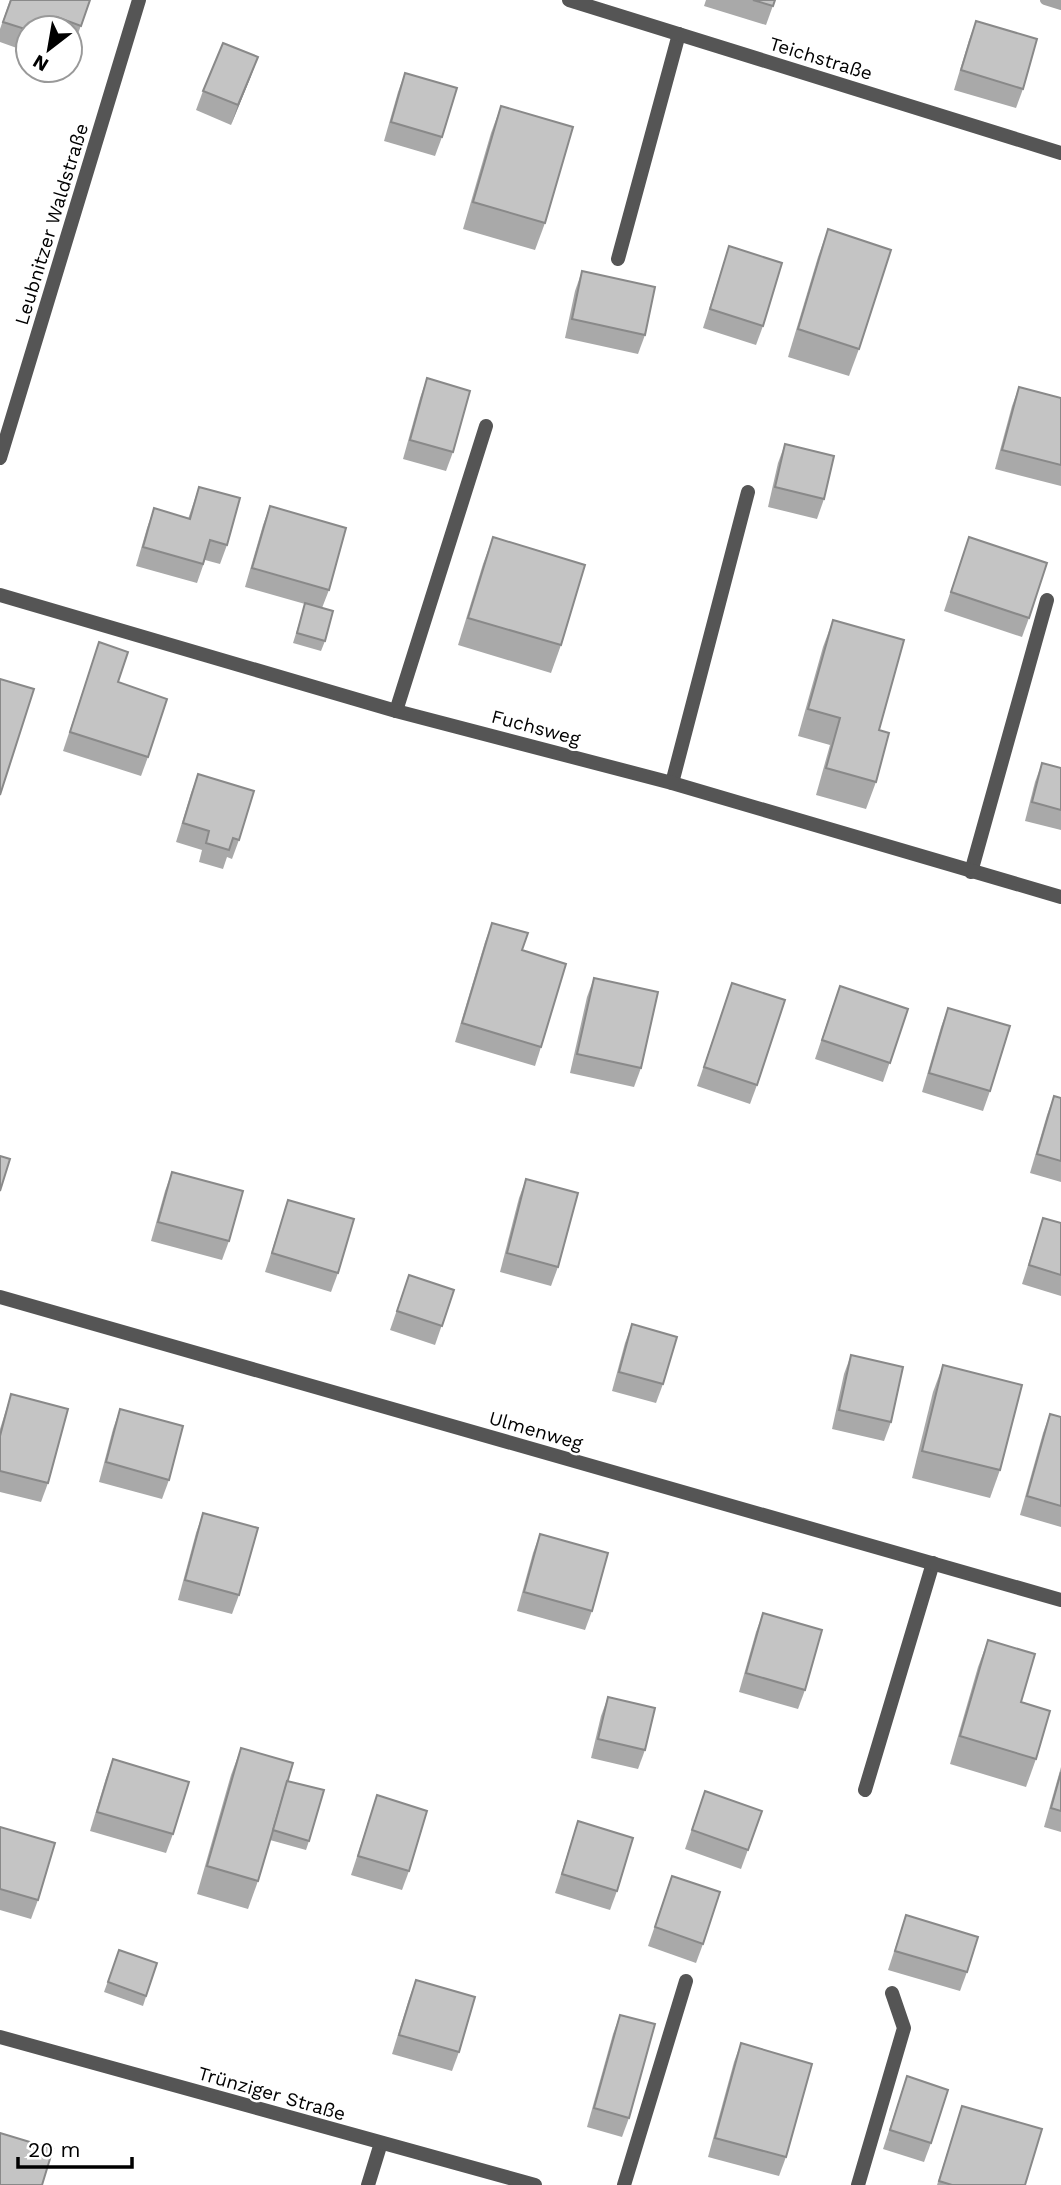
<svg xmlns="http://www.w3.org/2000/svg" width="1061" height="2185" font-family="'Work Sans',sans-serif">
<rect width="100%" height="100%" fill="#fff"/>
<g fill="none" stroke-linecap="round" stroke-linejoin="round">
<path stroke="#a3a3a3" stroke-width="10" d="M1045,0L1061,5"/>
<g stroke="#555" stroke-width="14">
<path d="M618,259L679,34"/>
<path d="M396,711L486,426"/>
<path d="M672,783L748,492"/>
<path d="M971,872L1047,600"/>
<path d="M865,1790L933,1563"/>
<path d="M368,2185L381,2143"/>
<path d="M624,2185L686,1981"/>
<path d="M858,2185L904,2028L892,1993"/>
</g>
<g stroke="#555" stroke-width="14">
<path d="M569,0L1061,153"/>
<path d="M0,458L139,0"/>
<path d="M0,595L396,711L672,783L1061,897"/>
<path d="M0,1297L1061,1600"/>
<path d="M0,2037L535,2185"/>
</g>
</g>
<g fill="#a9a9a9">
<path d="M10,0H90L74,45L70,43V28H28V52L0,42V29Z"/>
<path d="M706,0H775L766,25L704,6Z"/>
<path d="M976,21L1023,89L1016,108L954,90L969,40Z"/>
<path d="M405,73L442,137L435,156L384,141L398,92Z"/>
<path d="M251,76L231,125L196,110L203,91Z"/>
<path d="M501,106L545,223L535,250L463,229L491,133Z"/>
<path d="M828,229L859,349L849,376L788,357L818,257Z"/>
<path d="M729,246L763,326L756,345L703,328Z"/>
<path d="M582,271L645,335L638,354L565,338L575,291Z"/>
<path d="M427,378L453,452L446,471L403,459L420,398Z"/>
<path d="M1019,387L1061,398V486L995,469L1012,406Z"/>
<path d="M785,444L824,499L817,519L768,507L778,463Z"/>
<path d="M199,487L227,545L220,564L205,560L197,583L136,566L147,528L154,508L188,519Z"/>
<path d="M270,506L329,590L322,608L325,641L321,651L293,643L305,604L245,587L263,525Z"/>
<path d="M493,537L561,645L551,673L458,645L483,564Z"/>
<path d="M969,537L1029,618L1022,637L944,611Z"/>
<path d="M833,620L879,730L876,782L866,809L816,795L830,745L798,736L823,647Z"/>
<path d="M99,642L118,682L148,757L141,776L63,751Z"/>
<path d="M1042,763L1061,768V830L1025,821L1035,782Z"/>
<path d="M198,774L239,840L232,859L227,857L223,869L199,862L202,850L176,842L191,793Z"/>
<path d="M492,923L522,950L541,1047L535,1066L455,1042L485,942Z"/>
<path d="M594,978L641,1068L634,1087L570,1073L587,997Z"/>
<path d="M732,983L757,1085L750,1104L697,1086Z"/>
<path d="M833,1005L908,1009L883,1082L815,1059Z"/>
<path d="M948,1008L990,1091L983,1111L922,1092L941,1027Z"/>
<path d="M1054,1096L1061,1098V1182L1030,1173L1047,1115Z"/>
<path d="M172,1172L229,1241L222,1260L151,1241L165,1191Z"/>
<path d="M526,1179L558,1267L551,1286L500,1272L519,1198Z"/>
<path d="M288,1200L338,1273L331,1292L265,1272Z"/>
<path d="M1043,1218L1061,1223V1296L1022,1284Z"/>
<path d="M409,1275L454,1290L435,1345L390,1330Z"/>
<path d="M632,1324L663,1384L656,1403L612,1391L625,1343Z"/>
<path d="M851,1355L891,1422L884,1441L832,1429L844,1374Z"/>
<path d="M943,1365L1000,1470L990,1498L912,1478L933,1392Z"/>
<path d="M11,1394L48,1483L41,1502L0,1492V1429Z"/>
<path d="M120,1409L169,1480L162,1499L99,1482L113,1429Z"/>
<path d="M1050,1414L1061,1417V1527L1020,1515L1043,1433Z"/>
<path d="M203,1513L239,1595L232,1614L178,1600L196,1533Z"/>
<path d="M540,1534L592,1611L585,1630L517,1611L533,1553Z"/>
<path d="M763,1613L805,1690L798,1709L739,1692L756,1632Z"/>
<path d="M988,1640L1021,1702L1036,1759L1026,1787L950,1764L978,1667Z"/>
<path d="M608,1697L645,1750L638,1769L591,1758L601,1716Z"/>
<path d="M241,1748L287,1781L309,1841L306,1850L270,1840L258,1881L248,1909L197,1894L231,1775Z"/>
<path d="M113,1759L173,1834L166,1853L90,1831L106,1778Z"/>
<path d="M1061,1767V1832L1044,1827Z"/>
<path d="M705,1791L762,1811L741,1869L685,1849Z"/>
<path d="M377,1795L409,1871L402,1890L351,1875Z"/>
<path d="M578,1821L617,1891L610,1910L555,1893Z"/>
<path d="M0,1827L38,1900L31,1919L0,1910Z"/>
<path d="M672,1876L703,1944L696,1963L648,1946Z"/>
<path d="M906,1915L967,1972L960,1991L888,1970Z"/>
<path d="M119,1950L157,1963L143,2006L104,1992Z"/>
<path d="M416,1980L459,2052L452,2071L392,2054L409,1999Z"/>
<path d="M620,2015L629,2118L622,2137L587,2127L613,2034Z"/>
<path d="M741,2043L786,2157L779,2176L708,2157L734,2062Z"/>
<path d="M907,2076L931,2143L924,2162L883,2149Z"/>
<path d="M962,2106L1025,2185H937Z"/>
</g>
<path fill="#898989" d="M258,57L251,76L231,125L238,105Z"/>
<g fill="#c4c4c4" stroke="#898989" stroke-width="2">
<path d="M11,0H90L81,26L57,17L53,28H28V30L3,22Z"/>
<path d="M753,0H775L773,6Z"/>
<path d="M976,21L1037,39L1023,89L961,70Z"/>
<path d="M223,43L258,57L238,105L203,91Z"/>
<path d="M405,73L457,88L442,137L391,122Z"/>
<path d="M501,106L573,127L545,223L473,202Z"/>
<path d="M828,229L891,250L859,349L798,329Z"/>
<path d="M729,246L782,263L763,326L710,309Z"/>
<path d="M582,271L655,287L645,335L572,319Z"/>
<path d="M427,378L470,391L453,452L410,440Z"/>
<path d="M1019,387L1061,398V465L1002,450Z"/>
<path d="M785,444L834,456L824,499L775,487Z"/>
<path d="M199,487L240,498L227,545L210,540L203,564L143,547L154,508L190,519Z"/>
<path d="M270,506L346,528L329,590L252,568Z"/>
<path d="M493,537L585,565L561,645L468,618Z"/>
<path d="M969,537L1047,563L1029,618L951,592Z"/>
<path d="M305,603L333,611L325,641L297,633Z"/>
<path d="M833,620L904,640L879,730L889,733L876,782L826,768L840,718L808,709Z"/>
<path d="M99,642L128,652L118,682L167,699L148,757L70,732Z"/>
<path d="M0,679L34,689L0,795Z"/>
<path d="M1042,763L1061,768V810L1032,802Z"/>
<path d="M198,774L254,791L239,840L233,838L229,850L206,843L209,831L183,823Z"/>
<path d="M492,923L528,933L522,950L566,964L541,1047L462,1023Z"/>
<path d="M594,978L658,992L641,1068L577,1054Z"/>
<path d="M732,983L785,1000L757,1085L704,1067Z"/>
<path d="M840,986L908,1009L890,1063L822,1040Z"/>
<path d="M948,1008L1010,1026L990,1091L929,1073Z"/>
<path d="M1054,1096L1061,1098V1161L1037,1154Z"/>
<path d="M0,1156L10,1159L0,1191Z"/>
<path d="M172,1172L243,1191L229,1241L158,1222Z"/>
<path d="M526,1179L578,1193L558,1267L507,1253Z"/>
<path d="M288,1200L354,1219L338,1273L272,1253Z"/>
<path d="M1043,1218L1061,1223V1275L1029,1265Z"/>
<path d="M409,1275L454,1290L442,1326L397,1311Z"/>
<path d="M632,1324L677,1337L663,1384L619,1372Z"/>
<path d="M851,1355L903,1367L891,1422L839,1410Z"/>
<path d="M943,1365L1022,1385L1000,1470L922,1451Z"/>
<path d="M11,1394L68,1409L48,1483L0,1471V1436Z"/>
<path d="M120,1409L183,1426L169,1480L106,1462Z"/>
<path d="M1050,1414L1061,1417V1506L1027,1496Z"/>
<path d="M203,1513L258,1528L239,1595L185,1580Z"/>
<path d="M540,1534L608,1553L592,1611L524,1592Z"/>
<path d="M763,1613L822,1630L805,1690L746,1673Z"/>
<path d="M988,1640L1035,1654L1021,1702L1050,1711L1036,1759L960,1736Z"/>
<path d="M608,1697L655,1708L645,1750L598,1739Z"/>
<path d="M241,1748L293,1763L258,1881L207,1866Z"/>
<path d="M113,1759L189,1782L173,1834L97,1812Z"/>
<path d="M1061,1772V1811L1051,1808Z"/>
<path d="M287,1781L324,1790L309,1841L273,1830Z"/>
<path d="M705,1791L762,1811L748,1850L692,1830Z"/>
<path d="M377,1795L427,1811L409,1871L358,1856Z"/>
<path d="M578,1821L633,1838L617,1891L562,1874Z"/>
<path d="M0,1827L55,1843L38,1900L0,1889Z"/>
<path d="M672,1876L720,1892L703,1944L655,1927Z"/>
<path d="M906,1915L978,1937L967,1972L895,1951Z"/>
<path d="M119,1950L157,1963L146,1996L108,1982Z"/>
<path d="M416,1980L475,1997L459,2052L399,2035Z"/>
<path d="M620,2015L655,2024L629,2118L594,2108Z"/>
<path d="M741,2043L812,2064L786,2157L715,2138Z"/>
<path d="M907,2076L948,2090L931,2143L890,2130Z"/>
<path d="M962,2106L1042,2129L1025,2185H952L939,2181Z"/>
<path d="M0,2133L53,2149L42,2185H0Z"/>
</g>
<g text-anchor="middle" stroke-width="5" stroke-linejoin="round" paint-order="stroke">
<g font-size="19" fill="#000" stroke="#fff">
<text transform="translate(821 58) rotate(17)" y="7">Teichstraße</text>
<text transform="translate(51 224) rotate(-73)" y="7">Leubnitzer Waldstraße</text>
<text transform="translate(536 727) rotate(15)" y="7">Fuchsweg</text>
<text transform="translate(536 1430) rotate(16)" y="7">Ulmenweg</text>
<text transform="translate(272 2093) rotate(16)" y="7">Trünziger Straße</text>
</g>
</g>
<g transform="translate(49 49) rotate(211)"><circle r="33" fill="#ffffff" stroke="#999999" stroke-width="2"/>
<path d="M0-5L12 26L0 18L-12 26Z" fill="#000000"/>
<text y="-10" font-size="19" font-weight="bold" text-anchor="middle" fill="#000000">N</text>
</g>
<path d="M18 2157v10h114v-10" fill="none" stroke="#000000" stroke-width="3.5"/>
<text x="28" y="2157" font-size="21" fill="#000000" stroke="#ffffff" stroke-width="5" paint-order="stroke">20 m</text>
</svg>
